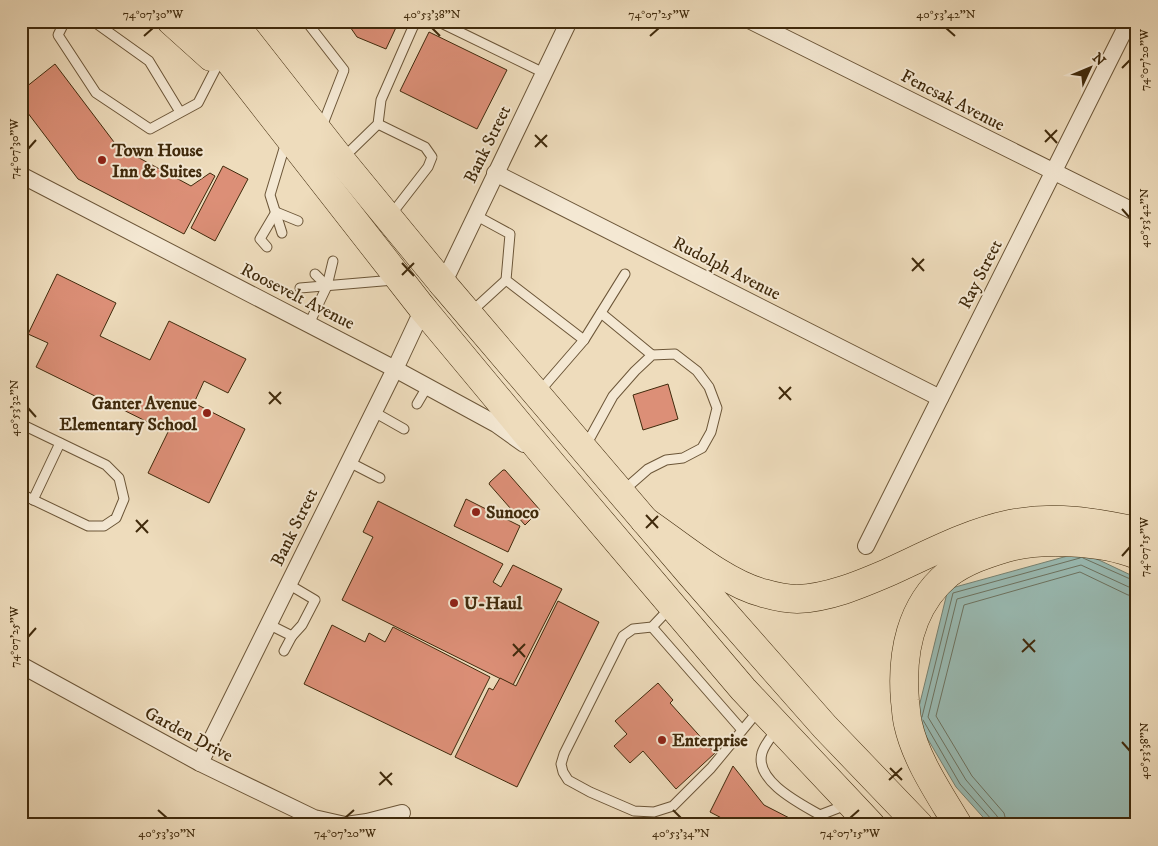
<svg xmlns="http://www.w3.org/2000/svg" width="1158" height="846" font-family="'IM FELL DW Pica',serif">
<rect width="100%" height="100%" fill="#eedcbc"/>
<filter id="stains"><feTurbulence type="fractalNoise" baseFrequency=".004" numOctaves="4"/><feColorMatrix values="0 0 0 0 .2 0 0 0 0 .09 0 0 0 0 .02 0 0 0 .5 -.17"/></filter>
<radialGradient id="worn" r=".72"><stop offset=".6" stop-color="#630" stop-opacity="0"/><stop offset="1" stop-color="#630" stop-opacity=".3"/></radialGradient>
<path fill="#99bbb4" stroke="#758171" d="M1082,552L1137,578V825H990L956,787L916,719L948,589Z"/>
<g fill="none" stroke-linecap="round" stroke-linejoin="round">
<g stroke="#6c7260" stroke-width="1">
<path d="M1083,558L1137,582"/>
<path d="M922,717L953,593L1080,558"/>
<path d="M923,720L960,784L992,820L994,825"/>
<path d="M1000,825L997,816L966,780L928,717L957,599L1081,565L1131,588H1137"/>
<path d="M1007,825L1004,813L972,776L936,716L964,605L1080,572L1128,595L1137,596"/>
</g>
</g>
<g fill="#dc8f77" stroke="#402a0c">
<path d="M346,21H399L386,49L357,37Z"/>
<path d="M429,32L507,70L477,129L400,91Z"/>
<path d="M55,64L117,146L191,186L210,173L215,176L184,234L78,179L21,104V91Z"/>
<path d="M223,166L248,179L215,241L191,228Z"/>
<path d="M57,274L116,303L100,336L150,360L169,321L246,359L228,393L204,381L194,403L245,429L209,503L148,473L168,432L36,367L48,343L28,334Z"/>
<path d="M668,384L678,419L643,430L633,395Z"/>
<path d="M503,470H505L540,510L525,525L489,484L490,482Z"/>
<path d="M466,499L520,526L508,552L454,526Z"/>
<path d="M378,501L503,564L493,582L501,587L513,565L562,589L513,685L342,600L373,537L363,532Z"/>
<path d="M558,601L599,622L517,787L455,757L489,688L493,690L500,678L516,686Z"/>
<path d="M332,625L365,642L369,633L385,642L393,627L490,677L451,755L304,684Z"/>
<path d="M658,683L673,700L670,703L715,753L676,789L643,751L630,763L614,746L627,734L615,721Z"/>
<path d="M733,766L764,805L803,825H735L710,812Z"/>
</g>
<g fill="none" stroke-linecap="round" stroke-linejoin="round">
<defs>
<g id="service">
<path d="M65,21L58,35L96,93L150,129L198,103L218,64"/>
<path d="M93,21L149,61L180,112"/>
<path d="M306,21L344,70L321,129"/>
<path d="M437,21L544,73"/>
<path d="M378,124L425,147L432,157L428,167L390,216"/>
<path d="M343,158L378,124L381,100L413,27L418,21"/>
<path d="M276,212L298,221"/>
<path d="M475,215L510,234L506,280L584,340L625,274"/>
<path d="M282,233L270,195L286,142"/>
<path d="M267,247L260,239L276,212"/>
<path d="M315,274L327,286"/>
<path d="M300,288L394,280"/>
<path d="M471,312L506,280"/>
<path d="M601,313L652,355"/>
<path d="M309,324L327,286L333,261"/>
<path d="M539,392L584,340"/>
<path d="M417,404L427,387"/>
<path d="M374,412L404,429"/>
<path d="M21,424L106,465L119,478L124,499L116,518L104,526H88L21,494"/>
<path d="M585,447L613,396L635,371L652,355L675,354L697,371L709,387L717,408L711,432L702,448L683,458L666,460L648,469L624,490"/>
<path d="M349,462L380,478"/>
<path d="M33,500L60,443"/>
<path d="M670,608L652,627L633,629L623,636L564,754L561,764L563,772L568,780L590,792L634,811L654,812L673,806L711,768L759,710"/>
<path d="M268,624L292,636"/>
<path d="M652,627L742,730"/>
<path d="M284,651L292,636L302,625L315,600L288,584"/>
<path d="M777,729C772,736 764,745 762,753C754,781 801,804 820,815L846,805"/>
</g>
<g id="minor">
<path d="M751,21L1137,213"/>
<path d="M495,173L940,398"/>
<path d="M21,175L395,369L496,424L524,444"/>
<path d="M443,284L569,21"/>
<path d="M866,546L1129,21"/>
<path d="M21,665L200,763L314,818L345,825"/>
<path d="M200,763L395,369L423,309"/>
<path d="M346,825L367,822L402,813"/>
</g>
<g id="trunk">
<path d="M443,284L692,576L825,727L919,825"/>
<path d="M423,309L551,463L743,689L871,825"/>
</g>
<g id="motorway">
<path d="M171,21L211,57"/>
<path d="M198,21L423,309"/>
<path d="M232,21L341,160L443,284"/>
<path d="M645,521C679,544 724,583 763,593C773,596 787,599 797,599C828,598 859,585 887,573C927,555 967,533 1010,524C1054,515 1094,522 1137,531"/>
<path d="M958,825C939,793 916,760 908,724C906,716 906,708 905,701C901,654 910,606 948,574C965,561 986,554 1006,548C1042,538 1103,541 1137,555"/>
</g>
</defs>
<use href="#service" stroke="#6c5638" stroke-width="11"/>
<use href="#minor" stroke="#6c5638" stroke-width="18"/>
<use href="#trunk" stroke="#402a0c" stroke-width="29"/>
<use href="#motorway" stroke="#402a0c" stroke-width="29"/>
<use href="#service" stroke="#f4e8d3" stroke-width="9"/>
<use href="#minor" stroke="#f4e8d3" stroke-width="16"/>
<use href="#trunk" stroke="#eedcbc" stroke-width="28"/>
<use href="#motorway" stroke="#eedcbc" stroke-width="28"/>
</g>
<path fill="none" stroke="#402a0c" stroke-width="2" d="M432,28L440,36M946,28L955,36M144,36L153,28M650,36L659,28M1122,68L1130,60M1045,130L1057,143M535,135L547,147M1045,142L1057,130M535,147L547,135M28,149L36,140M1122,209L1130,218M912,258L924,271M402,263L414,276M912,271L924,259M402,275L414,263M779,387L791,400M269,392L281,404M779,399L791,387M269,404L281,392M28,408L36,417M646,515L658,528M136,520L148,533M646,528L658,516M136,532L148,520M1122,556L1130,547M28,637L36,628M1023,639L1035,652M513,644L525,657M1022,652L1035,640M513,656L525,644M1122,742L1130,751M890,768L902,780M380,772L392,785M889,780L902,768M379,785L392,773M158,810L167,818M673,810L681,818M345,818L354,810M850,818L859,810"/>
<g fill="#8f2418" stroke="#f4e8d3" stroke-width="2">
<circle cx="102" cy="160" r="5"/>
<circle cx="207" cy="413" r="5"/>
<circle cx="476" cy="512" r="5"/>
<circle cx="454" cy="603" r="5"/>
<circle cx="662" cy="740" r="5"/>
</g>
<g text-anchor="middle" stroke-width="4" stroke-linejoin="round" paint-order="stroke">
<g font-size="18" fill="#402a0c" stroke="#f4e8d3">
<text transform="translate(953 100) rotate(27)" y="6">Fencsak Avenue</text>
<text transform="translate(487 144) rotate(-64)" y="6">Bank Street</text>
<text transform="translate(727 268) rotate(27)" y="6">Rudolph Avenue</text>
<text transform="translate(980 274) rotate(-63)" y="6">Ray Street</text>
<text transform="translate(298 296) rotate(27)" y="6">Roosevelt Avenue</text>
<text transform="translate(294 527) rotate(-64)" y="6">Bank Street</text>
<text transform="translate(189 734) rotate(28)" y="6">Garden Drive</text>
</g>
<g font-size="18" font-weight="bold" fill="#402a0c" stroke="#f4e8d3" text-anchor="start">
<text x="112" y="156">Town House<tspan x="112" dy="21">Inn &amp; Suites</tspan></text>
<text x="197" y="409" text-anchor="end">Ganter Avenue<tspan x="197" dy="21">Elementary School</tspan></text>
<text x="486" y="518">Sunoco</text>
<text x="464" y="609">U-Haul</text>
<text x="672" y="746">Enterprise</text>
</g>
</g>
<rect width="1158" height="846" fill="none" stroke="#eedcbc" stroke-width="55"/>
<g transform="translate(1090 68) rotate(46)" stroke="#f4e8d3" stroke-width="4" paint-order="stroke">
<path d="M0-4L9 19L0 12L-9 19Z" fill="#402a0c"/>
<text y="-8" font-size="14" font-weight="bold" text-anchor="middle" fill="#402a0c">N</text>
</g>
<rect x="28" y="28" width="1102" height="790" fill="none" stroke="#402a0c" stroke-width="2"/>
<g font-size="12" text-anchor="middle" fill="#402a0c">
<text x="153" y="18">74°07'30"W</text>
<text x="432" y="18">40°53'38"N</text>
<text x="659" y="18">74°07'25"W</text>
<text x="946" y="18">40°53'42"N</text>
<text transform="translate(1144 60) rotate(-90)" y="4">74°07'20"W</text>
<text transform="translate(14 149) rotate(-90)" y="4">74°07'30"W</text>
<text transform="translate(1144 218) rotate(-90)" y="4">40°53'42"N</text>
<text transform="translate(14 408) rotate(-90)" y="4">40°53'32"N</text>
<text transform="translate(1144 547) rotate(-90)" y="4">74°07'15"W</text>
<text transform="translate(14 637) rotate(-90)" y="4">74°07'25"W</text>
<text transform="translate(1144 751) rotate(-90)" y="4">40°53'38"N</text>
<text x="167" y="837">40°53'30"N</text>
<text x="345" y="837">74°07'20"W</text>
<text x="681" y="837">40°53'34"N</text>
<text x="850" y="837">74°07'15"W</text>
</g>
<rect width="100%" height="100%" filter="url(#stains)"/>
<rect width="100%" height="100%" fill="url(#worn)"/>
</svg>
